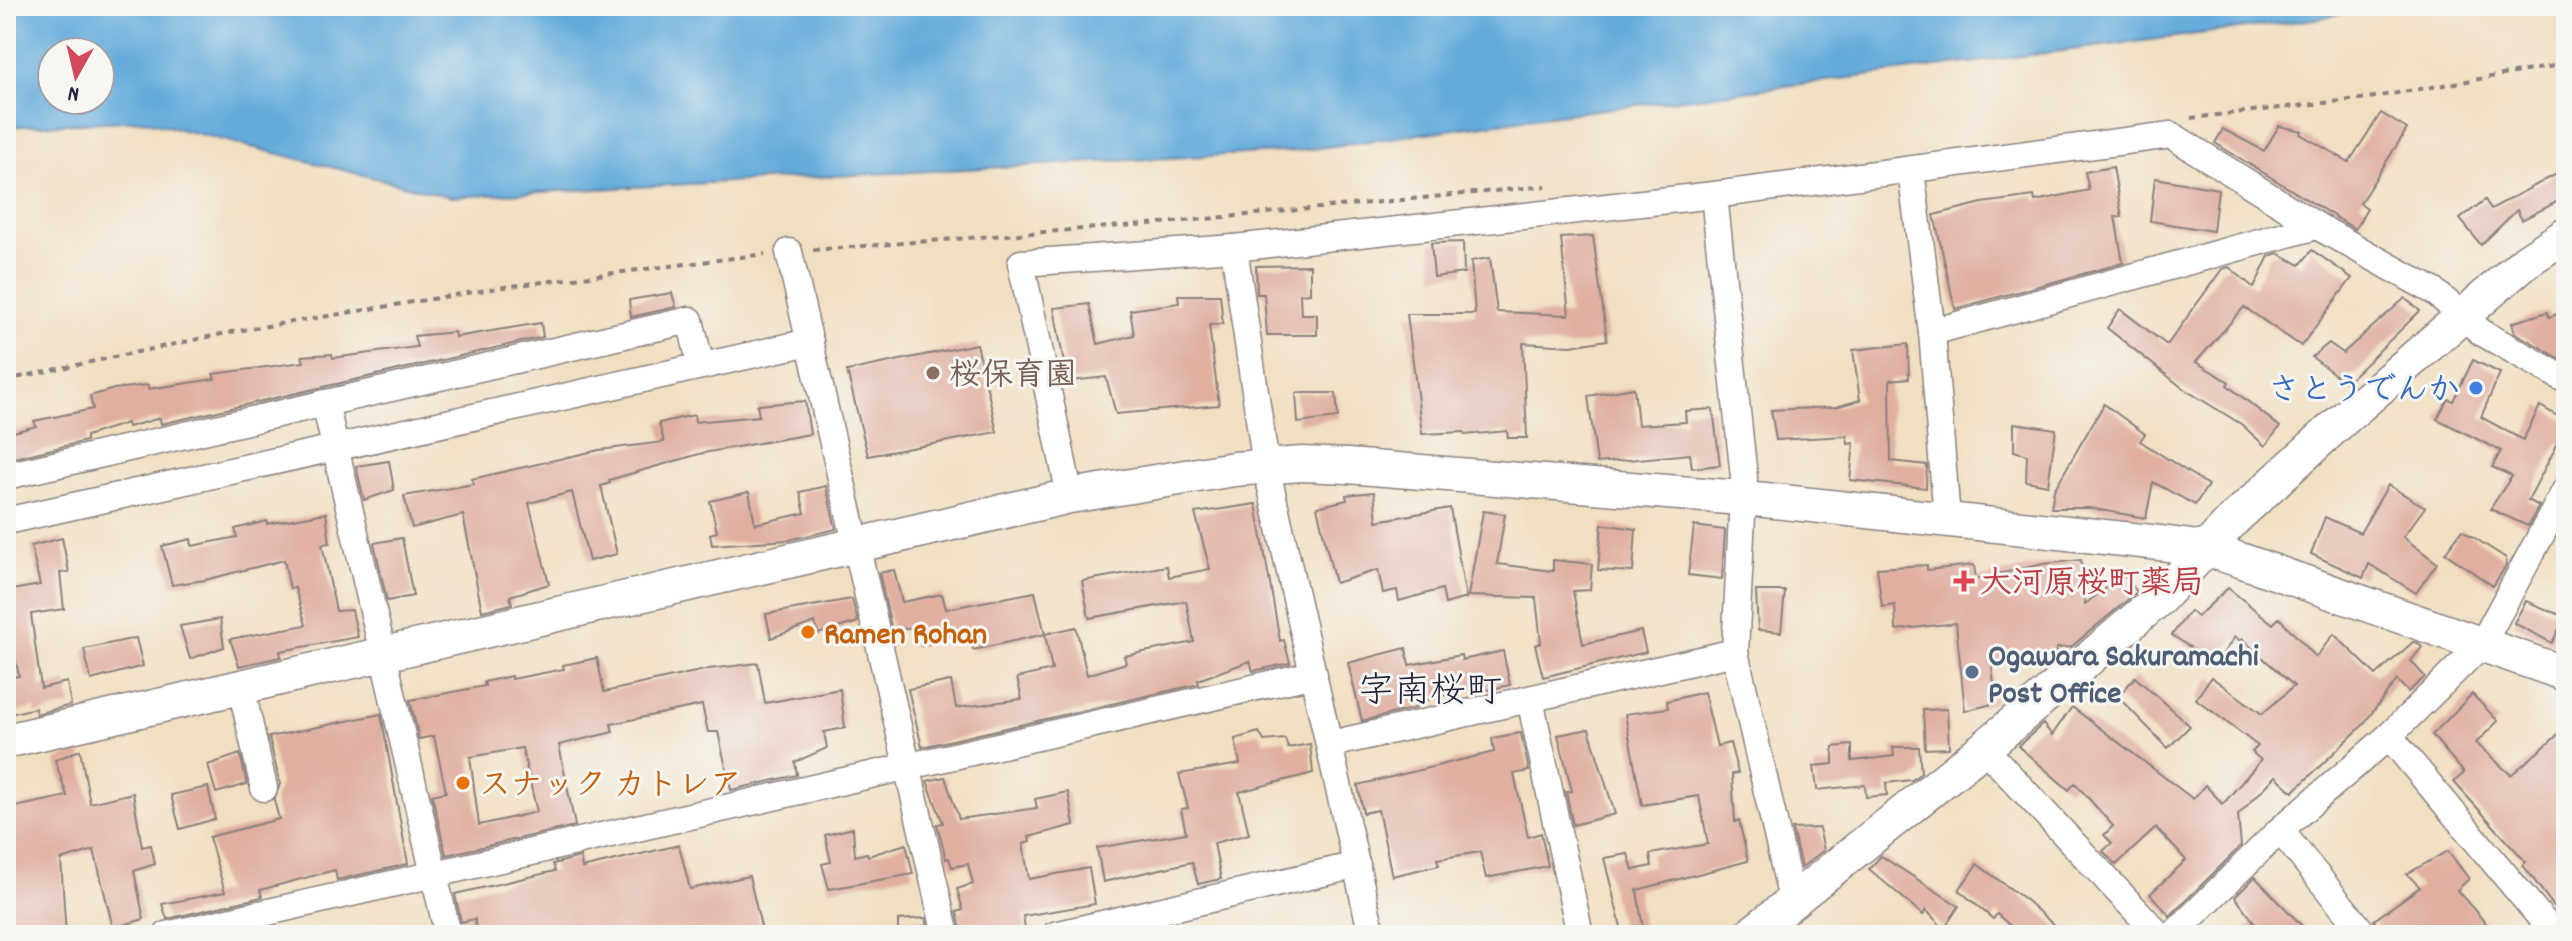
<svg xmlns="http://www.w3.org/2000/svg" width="2572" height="941" font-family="Dekko,'Klee One',sans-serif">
<rect width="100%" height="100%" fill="#f6f6f2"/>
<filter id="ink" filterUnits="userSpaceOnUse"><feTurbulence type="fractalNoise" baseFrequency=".0125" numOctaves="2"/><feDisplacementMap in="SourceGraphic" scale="16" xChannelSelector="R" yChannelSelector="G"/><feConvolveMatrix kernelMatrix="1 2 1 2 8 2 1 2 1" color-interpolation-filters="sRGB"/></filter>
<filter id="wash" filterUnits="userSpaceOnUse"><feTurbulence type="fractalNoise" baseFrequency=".006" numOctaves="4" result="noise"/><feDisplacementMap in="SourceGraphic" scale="32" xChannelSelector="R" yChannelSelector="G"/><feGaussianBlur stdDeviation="1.8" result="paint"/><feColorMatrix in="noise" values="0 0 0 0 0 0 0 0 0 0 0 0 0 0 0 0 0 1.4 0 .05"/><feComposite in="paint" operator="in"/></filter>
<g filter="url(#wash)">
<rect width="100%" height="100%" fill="#f1dfc1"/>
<path fill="#64abdb" stroke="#43668b" stroke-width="2" fill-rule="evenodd" d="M6,6H2375L2315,19L1541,117L1297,151L451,197L143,120L6,127ZM52,52H100V100H52Z"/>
<g id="blocks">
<g fill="#e0afa0" fill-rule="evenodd">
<path d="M2381,113L2407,129L2360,203L2367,208L2355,229L2215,143L2223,129L2264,151L2279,126L2302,131L2300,134L2349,162Z"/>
<path d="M2113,167L2122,217L2115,216L2123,263L1955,309L1934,215L1982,203L2034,196L2035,201L2089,190L2085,172Z"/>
<path d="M2566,169V197L2522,220L2517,210L2481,245L2460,219L2485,200L2491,209Z"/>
<path d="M2155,178L2218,189L2213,231L2150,221Z"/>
<path d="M1593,236L1607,340L1571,346L1523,343L1527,438H1508L1507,431L1465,435L1464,432L1422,434L1407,314H1475L1471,261L1490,258L1497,312L1569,315L1561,238Z"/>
<path d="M1463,242L1464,273L1434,277L1431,243Z"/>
<path d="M2312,250L2352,278L2301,346L2244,307L2196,362L2229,382L2227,385L2280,427L2265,446L2241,424L2184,389L2107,328L2120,309L2167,345L2222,269L2229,267L2254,288L2269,256L2278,253L2300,265Z"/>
<path d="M1310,265V293L1300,294L1301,314H1317V335H1267L1264,294H1257L1256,266Z"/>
<path d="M672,293L676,307L631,317L629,300Z"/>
<path d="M1178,295H1220L1223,324L1209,325L1219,405L1116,414L1106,377L1062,382L1058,363H1064L1054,308L1089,304L1098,344L1134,335L1130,310L1179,303Z"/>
<path d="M2405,298L2420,311L2346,383L2312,357L2329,343L2343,353Z"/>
<path d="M2566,311V362L2515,333L2512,323L2547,312L2549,317Z"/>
<path d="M541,323L543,337L161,424L160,418L128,427L127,423L86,436V441L6,460V434L36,426L34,421L93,409L90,396L114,389L148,385V389L215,379L213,374L304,362L302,356L332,354L333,358L417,347L414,336L454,332L455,337Z"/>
<path d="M977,344L997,432L868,456L847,371Z"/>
<path d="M1908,344L1909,378L1890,380L1891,461L1927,465L1926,488L1850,480L1854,443L1848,444L1847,436L1776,440L1771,410L1836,407L1860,400L1853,350Z"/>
<path d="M2473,360L2500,373L2481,417L2523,440L2540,406L2566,421V447L2558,443L2528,500L2539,506L2528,526L2490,509L2512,476L2492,467L2501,451L2437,419L2448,399L2453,401Z"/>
<path d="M1634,388L1638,425L1686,422L1685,411L1713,409L1720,465L1692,468L1690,454L1597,463L1588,396Z"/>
<path d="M1296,393H1336L1338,418L1298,423Z"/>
<path d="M805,401L810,434L703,453L609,480L610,483L601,486L617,554L589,561L572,492L529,503L549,584L510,596L512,604L482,611L463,515L412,528L404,496L474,484L472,479L599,450L664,442L659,423L694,415L695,422L759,416L757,405Z"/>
<path d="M2104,404L2145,434L2140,441L2208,485L2195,505L2153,482L2146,518L2089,508H2051L2054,490Z"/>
<path d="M2014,423L2056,429L2048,485L2026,481L2027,455L2014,451Z"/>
<path d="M389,461L394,490L364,500L356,466Z"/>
<path d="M2388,485L2425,507L2403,537L2437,563L2416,593L2369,564L2363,578L2311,554L2325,517L2360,533Z"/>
<path d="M826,486L836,529L789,540L712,545L710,534L717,532L710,501L749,492L755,524L805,513L800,492Z"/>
<path d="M1374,492L1377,521L1450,508L1466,598L1445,604L1442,589L1399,601L1397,590L1383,593L1378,570L1335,583L1317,507L1347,500L1346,495Z"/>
<path d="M1256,504L1280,641L1284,640L1290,663L1253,671L1250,661L1198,680L1199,684L922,747L908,689L951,681L956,708L1022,699L1017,678L1052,670L1045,634L1076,627L1087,675L1126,663L1124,656L1194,642L1186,601L1089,618L1082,581L1167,566L1169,577L1210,569L1195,513Z"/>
<path d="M1483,511L1505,514L1497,564L1553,571V560L1592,564L1590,590L1573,591L1583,644L1641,631L1646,652L1543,677L1535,645L1541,643L1536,598L1468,596Z"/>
<path d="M326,513L330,543L322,544L336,611L352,610L358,637L280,651L281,657L239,666L230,639L306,625L295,588L290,589L284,560L205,580L172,585L162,546L191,539L192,546L237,537L235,529L267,521V524Z"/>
<path d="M1602,524L1636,529L1633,572L1598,570Z"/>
<path d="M1694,526L1725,530L1722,579L1688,575Z"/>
<path d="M2462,530L2506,558V566L2493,586L2445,553Z"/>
<path d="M62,538L69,572L60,573L64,609L31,614L41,688L67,682L71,705L36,714L35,708L6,715V678L19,676L6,615V591L40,585L31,546Z"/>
<path d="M402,538L413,596L387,601L374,543Z"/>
<path d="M2081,560L2085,604L2124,575L2137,592L2071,647L2057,648L2054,656L1992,666L1996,703L1965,711L1956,623L1896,630L1895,605L1882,607L1877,568L1927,565V570L1974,565L1976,579L2043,564Z"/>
<path d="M894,570L902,602L942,594L946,609L1035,592L1045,634L973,650L969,630L921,646L915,627L892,631L879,573Z"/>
<path d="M2228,588L2273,624L2279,618L2316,657L2334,634L2376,675L2413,642L2418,643L2422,647L2411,661L2425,677L2408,692L2397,680L2362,726L2293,792L2276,776L2238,815L2241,846L2170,916L2150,894L2186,860L2156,828L2116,865L2103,851L2112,843L2104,835L2113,826L2075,783L2069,790L2018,746L2043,724L2052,735L2072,707L2193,799L2205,785L2223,804L2261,760L2252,752L2258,746L2196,699L2211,677L2262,714L2294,686L2242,639L2240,641L2235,637L2215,664L2172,635L2190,611L2197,617Z"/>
<path d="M1756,591H1785L1781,632L1758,630Z"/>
<path d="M852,599L858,622L818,634L815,622L771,638L766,614Z"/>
<path d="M2526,601L2565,617L2552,643L2514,623Z"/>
<path d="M220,619L224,647L190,659L180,626Z"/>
<path d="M136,638L143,666L91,680L84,649Z"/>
<path d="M1406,648L1409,665L1461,655L1462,660L1503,651L1510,685L1483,691L1482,686L1415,703L1416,708L1362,721L1348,663Z"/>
<path d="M597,658L604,692L709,669L758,663L765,703L840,689L845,728L824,732L827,748L795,762L797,775L731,790L718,732H708L702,705L611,724L613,732L559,745L575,826L446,855L432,795L446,792L434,736L419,739L410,700L485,686L484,682L511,676L512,679L564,669L563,665ZM522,748L537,812L479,825L470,757Z"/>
<path d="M2135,677L2190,726L2168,748L2118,697Z"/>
<path d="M1704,692L1717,746L1730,743L1738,773L1732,774L1735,822L1739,820L1748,861L1637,890L1644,935H1623L1604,858L1628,854L1633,870L1652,866L1650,854L1708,844L1699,796L1642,805L1625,714L1668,708L1667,701Z"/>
<path d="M2472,694L2498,721L2476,743L2511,775L2566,728V923L2523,865L2526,862L2454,782L2464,773L2432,735Z"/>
<path d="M1947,709L1949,748L1925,749L1923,710Z"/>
<path d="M381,714L408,864L337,880L335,870L260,890L262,897L167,919L162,904L225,892L209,837L279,819L274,800L280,784L269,737Z"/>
<path d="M1589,729L1615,814L1573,825L1566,792L1572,791L1558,735Z"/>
<path d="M1259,732L1264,741L1285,739L1288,748L1310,744L1313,773L1239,792L1249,834L1214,843L1221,879L1198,884L1192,862L1103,882L1097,848L1186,833L1181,809L1188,808L1179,774L1240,764L1235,739Z"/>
<path d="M1521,733L1529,771L1514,774L1528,837L1541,833L1548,866L1486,878L1480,852L1437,859L1439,865L1392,876L1378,810L1363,813L1358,785L1494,752L1492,738Z"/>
<path d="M1852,745V761L1894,756L1893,747H1919L1921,773L1912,780L1886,783L1887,795L1866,797L1865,785L1817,790L1814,766L1833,764V747Z"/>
<path d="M80,750L90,803L133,793L142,847L151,845L155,864L134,871L144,919L113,928L94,850L61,860L66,935H6V809L67,796L55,760Z"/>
<path d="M240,754L247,784L216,793L208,765Z"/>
<path d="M945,777L959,819L1037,808L1035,799L1068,792L1074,825L1029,837L1030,842L1023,844L1029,879L1089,868L1095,904L1023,916L1025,928L995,935H962L957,912L963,910L957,889L973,884L968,864L952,867L949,858L946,859L937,824L943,823L927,781Z"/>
<path d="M208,787L215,819L180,829L171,795Z"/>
<path d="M853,828L855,856L867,853L868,856L906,844L913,874L829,889L822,864L831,862L825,835Z"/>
<path d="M1819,828L1824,850L1801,868L1792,829Z"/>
<path d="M679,845L690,889L749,876L763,935H476L475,919L461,922L455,894L555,871L553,864L580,857L582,868Z"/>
<path d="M2448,851L2469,879L2457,890L2496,935H2381L2374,920L2420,887L2407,874Z"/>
<path d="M1881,856L1959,906L1944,929L1926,910L1923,915L1869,869Z"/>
<path d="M1977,864L2027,901L2065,935H2020L1997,914L1993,919L1959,890Z"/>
<path d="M2255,877L2311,935H2240L2254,922L2235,897Z"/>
<path d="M926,918L930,935H898V920Z"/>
</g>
</g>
</g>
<g filter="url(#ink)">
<use href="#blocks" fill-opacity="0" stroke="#8a807e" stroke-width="2"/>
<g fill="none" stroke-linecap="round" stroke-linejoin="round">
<defs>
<g id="minor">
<path d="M1911,171L1932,332L1947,519"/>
<path d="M1714,195L1744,477L1735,652L1792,900"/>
<path d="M789,252L946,935"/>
<path d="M1932,332L2317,226"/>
<path d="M325,403L448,935"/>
<path d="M6,476L690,320L701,366"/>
<path d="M1070,496L1021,263L1234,248"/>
<path d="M6,521L810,342"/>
<path d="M241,687L264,788"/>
<path d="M1530,699L1580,935"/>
<path d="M2389,736L2555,935"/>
<path d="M1331,744L1735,652"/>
<path d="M1984,748L2159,935"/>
<path d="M2280,830L2365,935"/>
<path d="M167,935L1314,674"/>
<path d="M1055,935L1357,865"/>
<path d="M1372,935L1266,466L1234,248L1714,195L2171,135L2317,226L2435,292L2481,332L2566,380"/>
<path d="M2173,935L2280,830L2389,736L2482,644L2566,489"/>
</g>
<g id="tertiary">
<path d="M6,741L1070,496L1234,469L1302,464L1348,466L1765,500L2160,543L2206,549L2240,560L2566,674"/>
<path d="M1750,935L1984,748L2159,599L2234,519L2331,430L2526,261L2566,235"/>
</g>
</defs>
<use href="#minor" stroke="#8a807e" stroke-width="29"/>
<use href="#tertiary" stroke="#8a807e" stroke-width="37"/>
<g stroke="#8a807e" stroke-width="4" stroke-dasharray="6 6" stroke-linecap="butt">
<path d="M2191,118L2368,98L2566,64"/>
<path d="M813,250L1174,222L1546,186"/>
<path d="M6,380L231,332L504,287L765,254"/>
</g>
<use href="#minor" stroke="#fff" stroke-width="26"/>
<use href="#tertiary" stroke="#fff" stroke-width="34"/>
</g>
</g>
<circle fill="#8d6e63" stroke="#f6f6f2" stroke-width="3" cx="933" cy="373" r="8"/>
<circle fill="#3f7fe0" stroke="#f6f6f2" stroke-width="3" cx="2476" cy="388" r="8"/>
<path fill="#e0444e" stroke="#f6f6f2" stroke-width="3" d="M1960 569h8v8h8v8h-8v8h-8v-8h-8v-8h8z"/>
<g fill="#e8710a" stroke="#f6f6f2" stroke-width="3">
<circle cx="808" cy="632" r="8"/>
<circle cx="463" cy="783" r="8"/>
</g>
<circle fill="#5c6f8a" stroke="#f6f6f2" stroke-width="3" cx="1972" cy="672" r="8"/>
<g text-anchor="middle" stroke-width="6" stroke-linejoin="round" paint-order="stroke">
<g font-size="32" font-weight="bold" fill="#785e54" stroke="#f6f6f2" text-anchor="start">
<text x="949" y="384">桜保育園</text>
</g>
<g font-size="32" font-weight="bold" fill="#366cbe" stroke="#f6f6f2" text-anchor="end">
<text x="2460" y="399">さとうでんか</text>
</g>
<g font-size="32" font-weight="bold" fill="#be3a42" stroke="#f6f6f2" text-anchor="start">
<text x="1980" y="592">大河原桜町薬局</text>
</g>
<g font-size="32" font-weight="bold" fill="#c56008" stroke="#f6f6f2" text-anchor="start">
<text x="824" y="643">Ramen Rohan</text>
<text x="479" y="794">スナック カトレア</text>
</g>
<g font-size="32" font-weight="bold" fill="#4e5e75" stroke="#f6f6f2" text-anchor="start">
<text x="1988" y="665">Ogawara Sakuramachi<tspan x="1988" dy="37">Post Office</tspan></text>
</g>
<g font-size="36" fill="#22223b" stroke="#f6f6f2">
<text x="1430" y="701">字南桜町</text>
</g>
</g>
<rect width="2572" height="941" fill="none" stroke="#f6f6f2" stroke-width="32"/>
<g transform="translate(76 76) rotate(188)"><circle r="38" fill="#f6f6f2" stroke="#a1a1a9" stroke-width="2"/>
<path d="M0-6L14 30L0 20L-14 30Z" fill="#d1495b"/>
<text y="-12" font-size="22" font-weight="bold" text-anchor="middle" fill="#22223b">N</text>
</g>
</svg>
